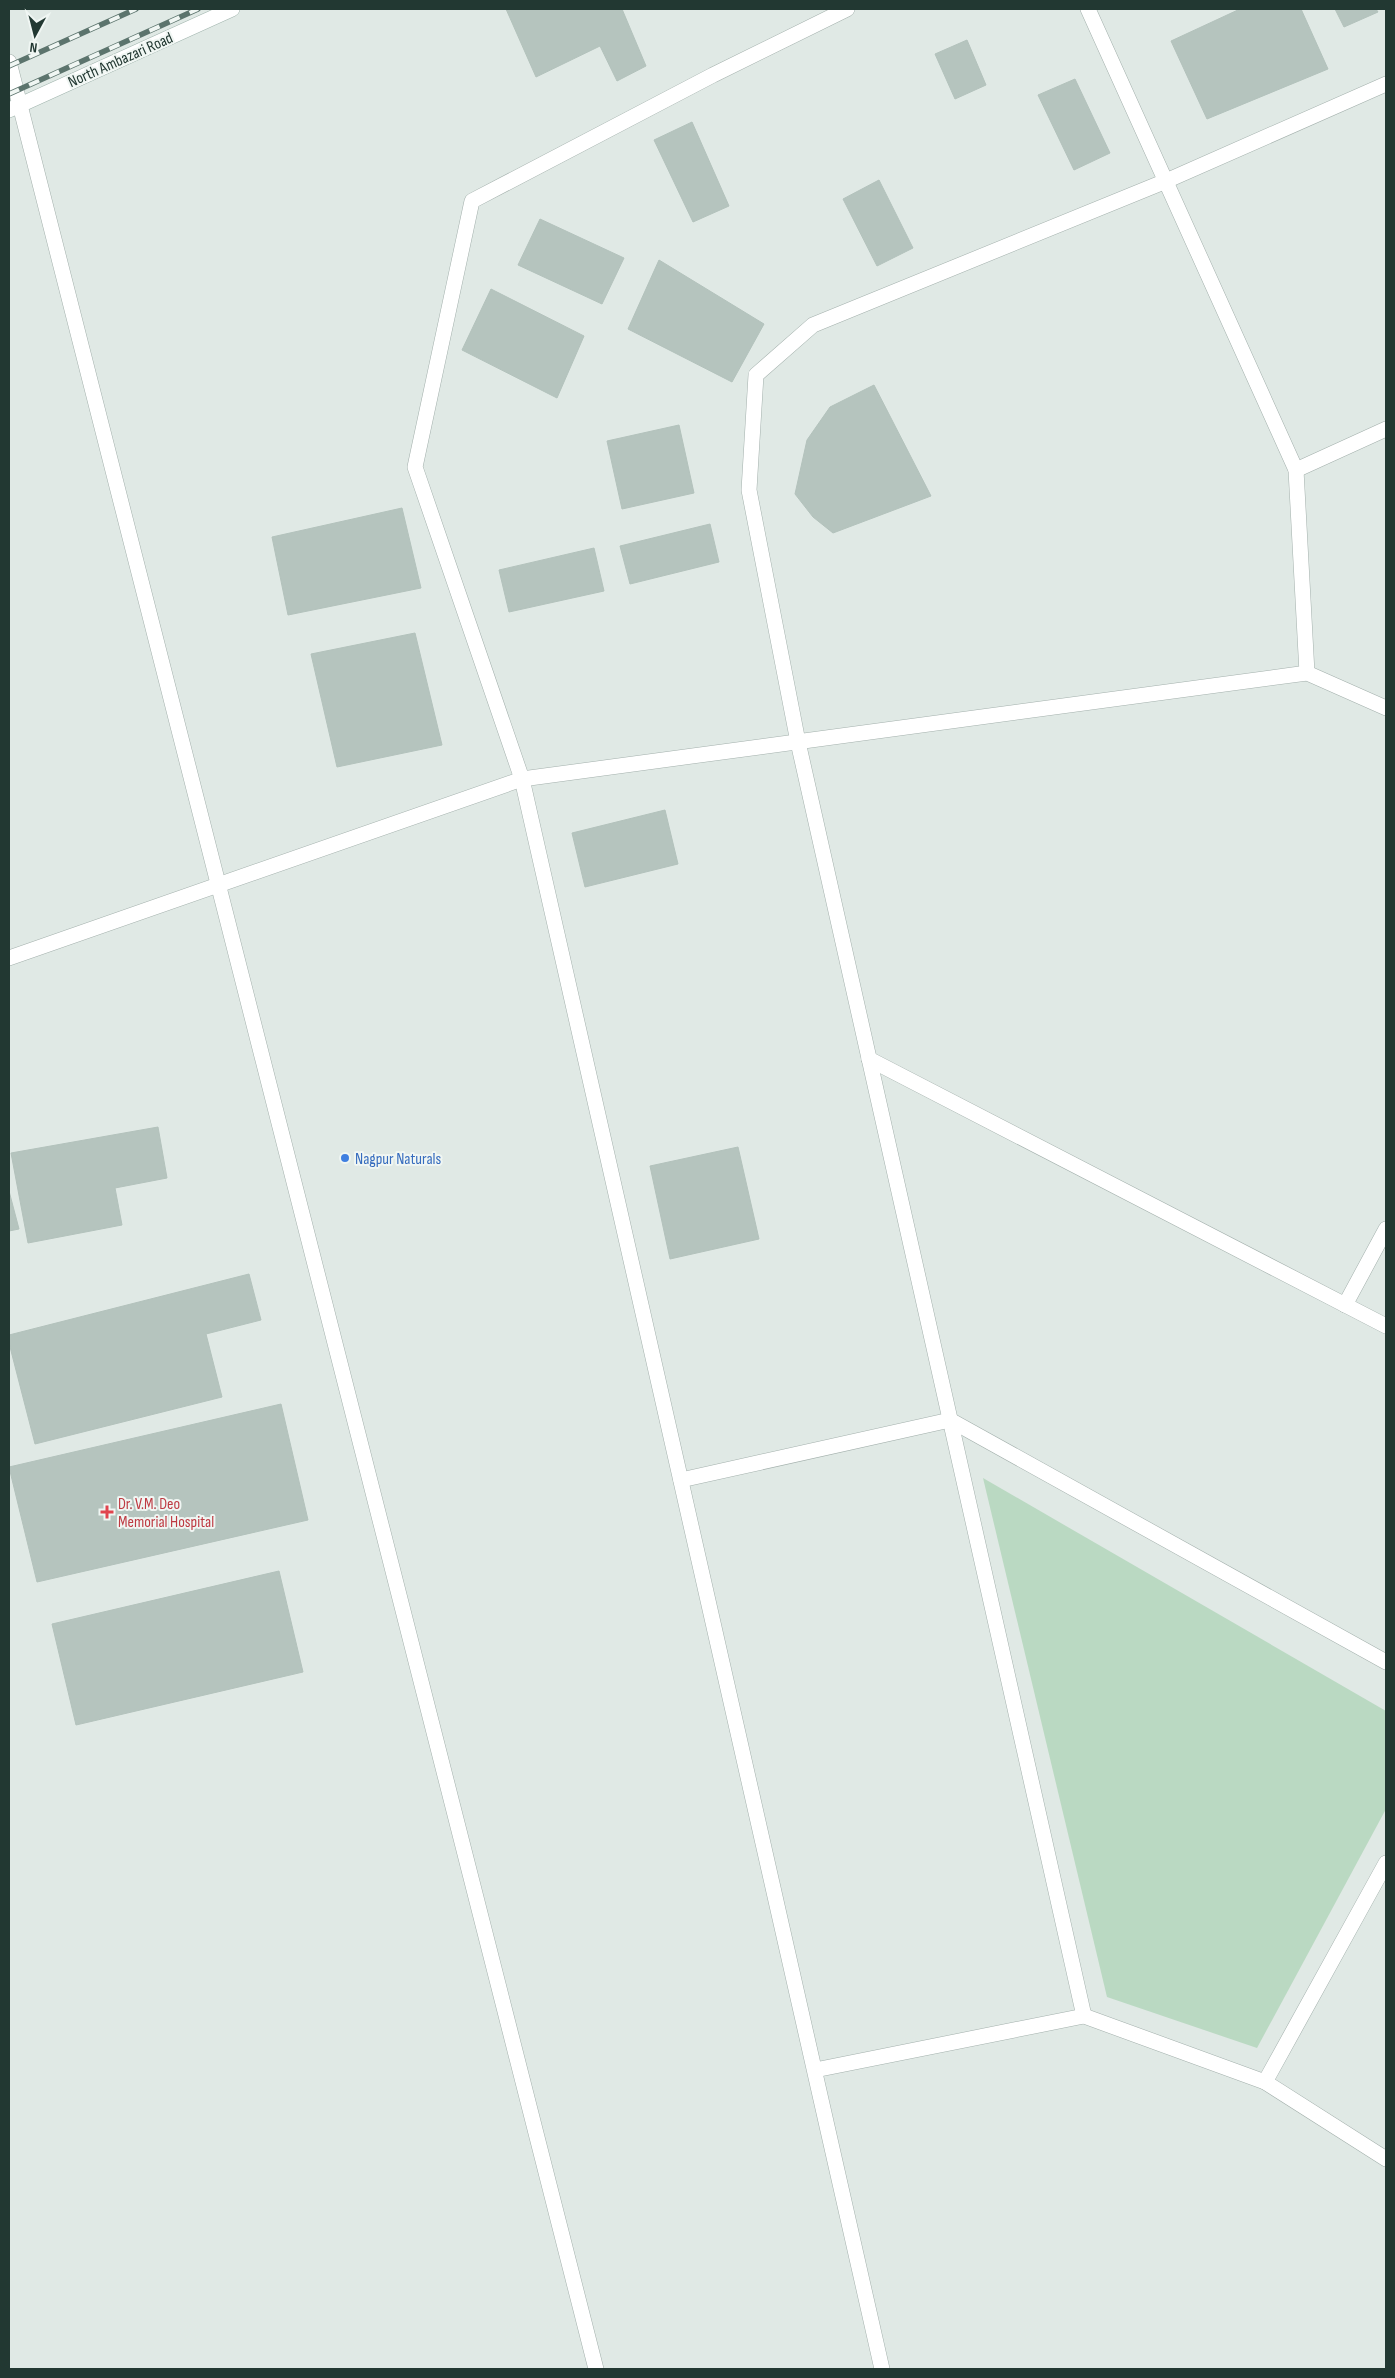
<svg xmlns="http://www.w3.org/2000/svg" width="1395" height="2378" font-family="'Sofia Sans Condensed',sans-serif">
<rect width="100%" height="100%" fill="#e0e9e5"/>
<path fill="#bad9c2" d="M983,1478L1386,1711V1809L1257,2048L1107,1997Z"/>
<g fill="#b5c4be" stroke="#b3c2bc">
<path d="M506,9H622L646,66L617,81L600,46L536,77Z"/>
<path d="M1240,9H1301L1328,69L1207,119L1171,41Z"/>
<path d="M1335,9H1376L1378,12L1344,27Z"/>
<path d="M967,40L986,85L955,99L935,54Z"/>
<path d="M1075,79L1110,153L1074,170L1038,95Z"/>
<path d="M692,122L729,206L693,222L654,140Z"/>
<path d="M879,180L913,248L877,266L843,199Z"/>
<path d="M540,219L624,258L602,304L518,265Z"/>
<path d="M659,260L764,324L732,382L628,329Z"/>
<path d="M491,289L584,336L557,398L462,350Z"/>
<path d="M874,385L931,496L833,533L813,517L795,494L807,440L830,407Z"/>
<path d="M679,425L694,493L622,509L607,441Z"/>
<path d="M402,508L421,588L288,615L272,537Z"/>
<path d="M710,524L719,562L630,584L620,546Z"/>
<path d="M594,548L604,591L509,612L499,570Z"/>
<path d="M415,633L442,745L337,767L311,654Z"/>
<path d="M665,810L678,864L585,887L572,833Z"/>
<path d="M158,1127L167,1178L115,1188L122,1225L28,1243L11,1153Z"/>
<path d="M738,1147L759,1239L670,1259L650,1166Z"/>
<path d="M9,1191L19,1229L9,1231Z"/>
<path d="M249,1274L261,1320L206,1334L222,1397L35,1444L9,1343V1335Z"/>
<path d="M281,1404L308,1520L37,1582L9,1467Z"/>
<path d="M279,1571L303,1672L76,1725L52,1624Z"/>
</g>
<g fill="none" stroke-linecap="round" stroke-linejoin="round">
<defs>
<g id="minor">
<path d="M847,9L713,75L472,201L415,467L522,779L882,2369"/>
<path d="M1088,9L1296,470L1307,673"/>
<path d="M1296,470L1386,429"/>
<path d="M9,958L522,779L1307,673L1386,708"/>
<path d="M869,1059L1386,1326"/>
<path d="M1345,1305L1386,1229"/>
<path d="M681,1480L950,1420L1386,1662"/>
<path d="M1084,2016L798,742L749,490L756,375L813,325L1166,181L1386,84"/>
<path d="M815,2070L1084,2016L1265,2082L1386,2159"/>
<path d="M1265,2082L1386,1863"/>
</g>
<path id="tertiary" d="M9,62L596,2369"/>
<path id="secondary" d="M9,110L232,9"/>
</defs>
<use href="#minor" stroke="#a3b0ac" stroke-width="16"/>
<use href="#tertiary" stroke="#a3b0ac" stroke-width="16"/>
<use href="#secondary" stroke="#a0b4ad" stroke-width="16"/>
<use href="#minor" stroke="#fff" stroke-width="15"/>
<use href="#tertiary" stroke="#fff" stroke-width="15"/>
<use href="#secondary" stroke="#fff" stroke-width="15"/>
<defs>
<g id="rail">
<path d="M9,66L136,9"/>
<path d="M9,94L198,9"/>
</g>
</defs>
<use href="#rail" stroke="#5c746d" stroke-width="5.5"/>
<use href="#rail" stroke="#f0f6f3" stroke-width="4" stroke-dasharray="11" stroke-linecap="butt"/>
</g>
<circle fill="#3f7fe0" stroke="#f0f6f3" stroke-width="2" cx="345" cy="1158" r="5"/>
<path fill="#e0444e" stroke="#f0f6f3" stroke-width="2" d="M104.5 1504.5h5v5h5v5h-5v5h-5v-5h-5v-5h5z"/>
<g text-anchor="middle" stroke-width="4" stroke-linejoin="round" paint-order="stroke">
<g font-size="16" fill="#223832" stroke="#f0f6f3">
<text transform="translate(120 59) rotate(-24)" y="6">North Ambazari Road</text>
</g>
<g font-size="16" fill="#366cbe" stroke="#f0f6f3" text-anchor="start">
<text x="355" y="1164">Nagpur Naturals</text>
</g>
<g font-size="16" fill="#be3a42" stroke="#f0f6f3" text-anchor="start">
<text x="118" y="1509">Dr. V.M. Deo<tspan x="118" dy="18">Memorial Hospital</tspan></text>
</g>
</g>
<rect width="1395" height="2378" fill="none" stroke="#223832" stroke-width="20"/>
<g transform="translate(35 35) rotate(187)" stroke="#f0f6f3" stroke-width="4" paint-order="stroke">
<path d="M0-4L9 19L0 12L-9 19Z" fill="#223832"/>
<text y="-8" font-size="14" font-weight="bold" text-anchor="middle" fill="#223832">N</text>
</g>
</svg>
